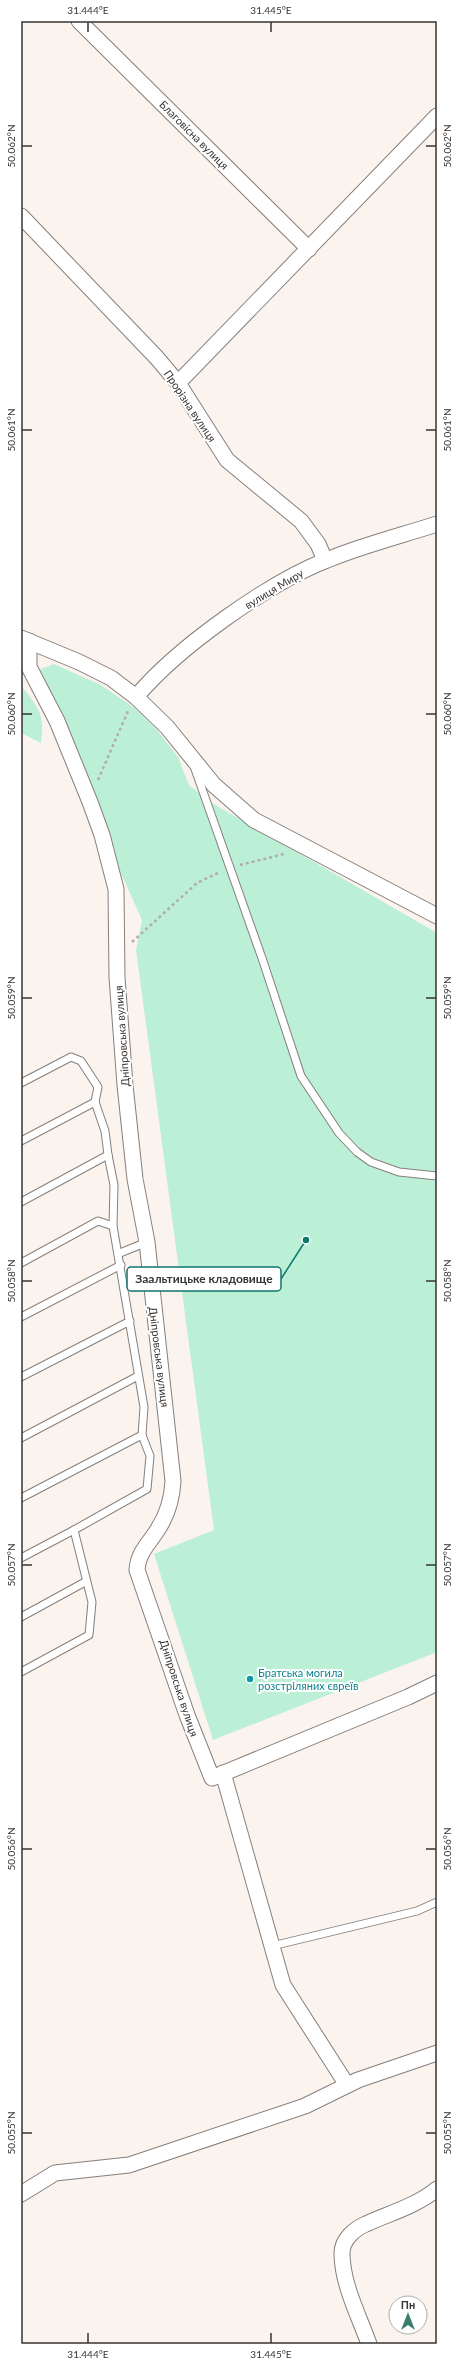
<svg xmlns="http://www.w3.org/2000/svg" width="458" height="2365" font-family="Lato,sans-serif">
<rect width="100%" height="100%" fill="#fbf3ee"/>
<g fill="#bbf0d7">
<path d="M54,664L101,685L136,709L157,730L178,757L189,785L212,803L437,933V1652L213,1740L154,1554L214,1530L136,950L142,920L120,871L104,816L38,670Z"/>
<path d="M21,686C39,708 45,714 41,743L21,733Z"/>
</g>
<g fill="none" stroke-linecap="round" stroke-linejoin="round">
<defs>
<g id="service">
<path d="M195,769L263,961L301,1076L339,1133L357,1152L371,1162L399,1172L437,1176"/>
<path d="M21,1083L71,1057L81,1061L98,1087L95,1102L105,1131L108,1155L114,1185L113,1226"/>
<path d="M21,1141L95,1102"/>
<path d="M21,1202L108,1155"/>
<path d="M120,1253L147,1242"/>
<path d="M21,1263L98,1221L113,1226L144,1407L142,1435L150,1456L147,1489L74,1530L92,1602L89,1635L21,1672"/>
<path d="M21,1317L121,1265"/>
<path d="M21,1377L130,1321"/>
<path d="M21,1438L138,1376"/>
<path d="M21,1498L142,1435"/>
<path d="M21,1558L74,1530"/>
<path d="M21,1617L85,1582"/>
<path d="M272,1946L417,1911L437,1902"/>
</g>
<g id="minor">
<path d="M79,21L309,249"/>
<path d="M21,216L157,358L178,383L227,460L301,521L318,544L325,560"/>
<path d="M178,383L437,116"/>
<path d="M21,638L79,662L111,678L136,697L167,727L214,785L254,820L437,916"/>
<path d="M29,641V667L57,721L90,802L102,835L116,889L117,977L125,1085L135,1179L147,1242L173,1481C172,1499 168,1514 158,1529C149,1544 138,1552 137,1570L187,1715L212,1778L408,1697L437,1683"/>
<path d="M136,697C177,648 268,583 327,560C363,545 400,536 437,524"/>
<path d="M223,1773L283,1985L347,2085"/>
<path d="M21,2194L55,2173L129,2165L305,2106L358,2080L437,2053"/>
<path d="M369,2344C359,2316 342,2284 342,2253C342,2240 354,2229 366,2224C390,2213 416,2206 437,2189"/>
</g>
</defs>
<use href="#service" stroke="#867f7b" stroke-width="9"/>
<use href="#minor" stroke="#867f7b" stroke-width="17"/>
<g stroke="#b4ada9" stroke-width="2.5" stroke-dasharray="3 3" stroke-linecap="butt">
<path d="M98,780L128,711"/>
<path d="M240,865L284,854"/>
<path d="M132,942L197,883L220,872"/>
</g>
<use href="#service" stroke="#fff" stroke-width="7"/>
<use href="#minor" stroke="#fff" stroke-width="15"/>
</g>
<path fill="none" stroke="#373432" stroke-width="1.5" d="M88,22V32M271,22V32M22,146H32M426,146H436M22,430H32M426,430H436M22,714H32M426,714H436M22,998H32M426,998H436M22,1281H32M426,1281H436M22,1565H32M426,1565H436M22,1849H32M426,1849H436M22,2133H32M426,2133H436M88,2333V2343M271,2333V2343"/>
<circle fill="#0f9aa8" stroke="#fff" stroke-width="1.5" cx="250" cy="1679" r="4"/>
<g text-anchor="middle" stroke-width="4" stroke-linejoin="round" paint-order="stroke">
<g font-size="11" fill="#373432" stroke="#fff">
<text transform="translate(194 135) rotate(45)" y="4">Благовісна вулиця</text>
<text transform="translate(190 406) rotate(56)" y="4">Прорізна вулиця</text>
<text transform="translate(274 589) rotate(-31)" y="4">вулиця Миру</text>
<text transform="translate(122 1036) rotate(-94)" y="4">Дніпровська вулиця</text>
<text transform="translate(159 1357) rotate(83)" y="4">Дніпровська вулиця</text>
<text transform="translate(179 1688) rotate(72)" y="4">Дніпровська вулиця</text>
</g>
<g font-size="11" fill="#0d838f" stroke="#fff" text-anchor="start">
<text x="258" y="1677">Братська могила<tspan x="258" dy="13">розстріляних євреїв</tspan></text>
</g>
</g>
<path fill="none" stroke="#0f766e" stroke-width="1.5" d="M306 1240L281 1279"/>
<circle fill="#0f766e" stroke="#fff" stroke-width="1.5" cx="306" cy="1240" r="4"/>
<rect fill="#fff" stroke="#0f766e" stroke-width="1.5" x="127" y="1267" width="154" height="24" rx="4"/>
<g font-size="12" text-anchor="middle" font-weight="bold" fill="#373432">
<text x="204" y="1283">Заальтицьке кладовище</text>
</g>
<rect width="458" height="2365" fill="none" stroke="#ffffff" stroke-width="44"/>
<g transform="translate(408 2315)"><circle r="19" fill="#ffffff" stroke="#afaead"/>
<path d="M0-3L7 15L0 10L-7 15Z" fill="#3b7e70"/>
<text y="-6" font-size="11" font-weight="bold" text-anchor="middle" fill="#373432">Пн</text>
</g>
<rect x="22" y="22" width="414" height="2321" fill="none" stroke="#373432" stroke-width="1.5"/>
<g font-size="10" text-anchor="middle" fill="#373432">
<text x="88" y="14">31.444°E</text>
<text x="271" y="14">31.445°E</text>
<text transform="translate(11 146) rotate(-90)" y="4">50.062°N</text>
<text transform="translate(447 146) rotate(-90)" y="4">50.062°N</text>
<text transform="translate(11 430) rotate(-90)" y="4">50.061°N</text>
<text transform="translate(447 430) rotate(-90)" y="4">50.061°N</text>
<text transform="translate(11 714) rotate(-90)" y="4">50.060°N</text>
<text transform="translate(447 714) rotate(-90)" y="4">50.060°N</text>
<text transform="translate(11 998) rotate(-90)" y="4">50.059°N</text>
<text transform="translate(447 998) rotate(-90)" y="4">50.059°N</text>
<text transform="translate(11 1281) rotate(-90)" y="4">50.058°N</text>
<text transform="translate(447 1281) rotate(-90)" y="4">50.058°N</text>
<text transform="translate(11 1565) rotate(-90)" y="4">50.057°N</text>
<text transform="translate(447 1565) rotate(-90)" y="4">50.057°N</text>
<text transform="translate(11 1849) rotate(-90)" y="4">50.056°N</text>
<text transform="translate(447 1849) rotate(-90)" y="4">50.056°N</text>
<text transform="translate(11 2133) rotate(-90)" y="4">50.055°N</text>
<text transform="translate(447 2133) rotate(-90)" y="4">50.055°N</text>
<text x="88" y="2358">31.444°E</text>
<text x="271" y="2358">31.445°E</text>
</g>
</svg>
